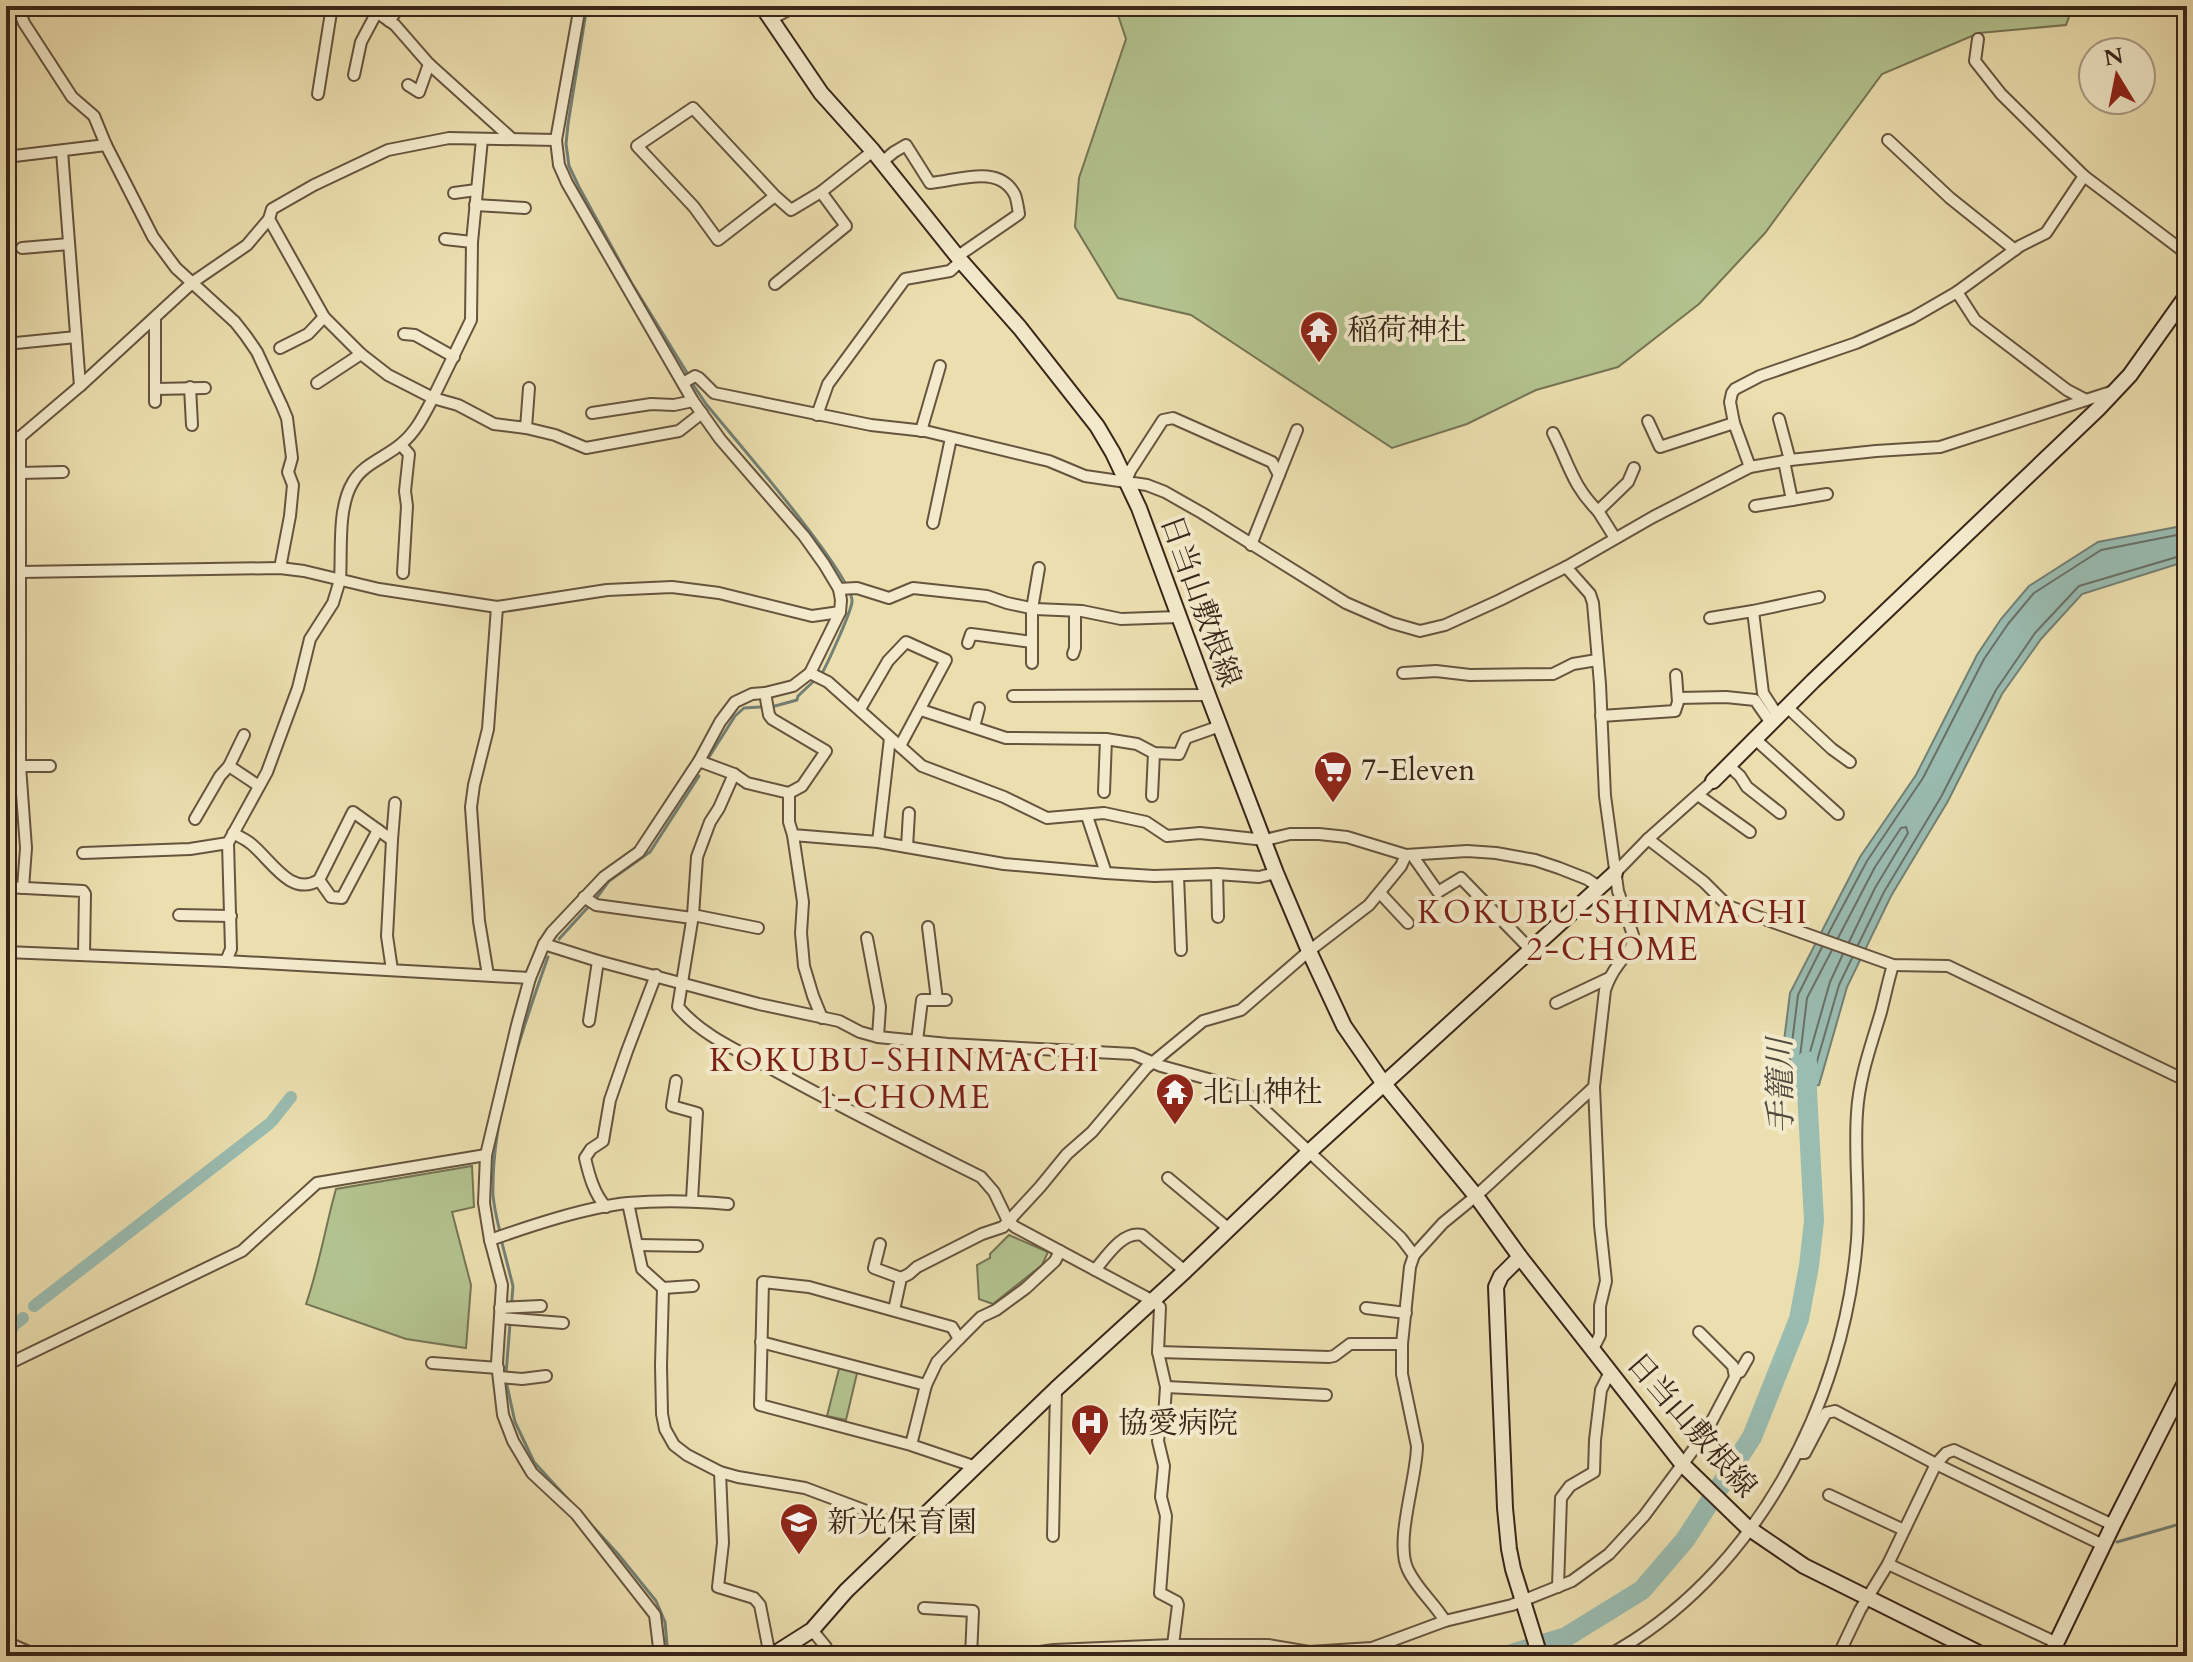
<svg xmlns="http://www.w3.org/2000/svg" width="2193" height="1662" font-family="Cardo,'Noto Serif JP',serif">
<rect width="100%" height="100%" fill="#ecdfaf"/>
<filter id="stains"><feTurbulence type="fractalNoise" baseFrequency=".0025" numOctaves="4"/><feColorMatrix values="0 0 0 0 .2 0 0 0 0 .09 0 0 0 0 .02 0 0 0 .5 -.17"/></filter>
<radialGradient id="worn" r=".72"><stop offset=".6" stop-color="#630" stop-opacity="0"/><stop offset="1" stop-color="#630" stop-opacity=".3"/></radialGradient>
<g fill="#b3c38f" stroke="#767454" stroke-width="2">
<path d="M1115,6H2073L2066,25L1979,33L1882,74L1765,233L1699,304L1618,367L1536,390L1467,424L1392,448L1191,315L1118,298L1075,227L1079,178L1126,39Z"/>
<path d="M472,1166L474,1207L452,1212L471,1285L466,1348L406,1339L306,1304C319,1267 325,1228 336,1189Z"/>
<path d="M1009,1235L1048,1252L1042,1265L993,1304L979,1299L977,1265L990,1258V1254Z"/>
<path d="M840,1365L858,1369L846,1420L827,1416Z"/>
</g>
<path fill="#9abcb1" stroke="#738075" stroke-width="2" d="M2187,525V561L2082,594L2041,639L2002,694L1948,801L1891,896L1847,987L1819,1085L1778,1089L1790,993L1860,857L1916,775L1977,655L2001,619L2029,586L2098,542Z"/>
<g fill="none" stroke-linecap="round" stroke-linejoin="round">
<g stroke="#6a7066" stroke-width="2">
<path d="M1828,934L1867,861L1923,778L1984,659L2008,624L2034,593L2101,550L2187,533"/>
<path d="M1838,938L1875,867L1901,828L1906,827L1908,833L1875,888L1849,942"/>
<path d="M1858,945L1884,892L1941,797L1996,690L2035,633L2079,586L2187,554"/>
<path d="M1822,947L1798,995L1788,1075L1790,1079L1811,1078L1813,1075L1839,985L1852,958"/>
<path d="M1832,950L1807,998L1800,1057L1803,1061L1808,1059L1830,982L1843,954"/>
</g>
<g stroke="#738075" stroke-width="3">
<path d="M587,6L568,124L566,144L569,166L579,187L631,282L689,376"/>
<path d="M692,383L706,404C728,431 855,577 852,602C851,612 827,665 821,675"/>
<path d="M709,757L735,716L744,708L775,706L797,700L798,696L815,680"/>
<path d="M595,900L609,881L650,852L699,776"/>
<path d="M559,939L590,905"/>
<path d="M500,1232C497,1220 494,1207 493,1195C491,1116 522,1031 548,957"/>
<path d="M501,1239L513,1286L506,1374"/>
<path d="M506,1381L515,1422L534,1462L618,1554L656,1601L665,1622L668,1656"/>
<path d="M2117,1542L2187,1522"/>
</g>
<g stroke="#9abcb1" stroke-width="12">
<path d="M272,1121L291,1097"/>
<path d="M34,1306L269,1124"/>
<path d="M6,1342L14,1325L23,1318"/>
</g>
<path stroke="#9abcb1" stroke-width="20" d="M1505,1656L1566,1637L1642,1590L1685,1540L1752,1437L1799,1319L1809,1266L1814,1221L1807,1091V1061"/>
<defs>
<g id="street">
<path d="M17,6L24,23L72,97L94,116L106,145L153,237L176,268L235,322L246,336L257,352L282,406L287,418L292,458L288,472L293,485L290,516L280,568"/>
<path d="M368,6L395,25L429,64L511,138"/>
<path d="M580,6L556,140L559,165L567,183L693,401L720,439L804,536L824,564L839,589L841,600L840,612L810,673L793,686L765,693L752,694L735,702L720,722L699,761L639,852L604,877L552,932L544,944L530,978L517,1025L486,1155L484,1203L490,1240L502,1285L497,1363L503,1415L513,1441L532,1473L576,1514L655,1615L660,1656"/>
<path d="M771,19L796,6"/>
<path d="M389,21L400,6"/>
<path d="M1978,39L1975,61L2001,94L2084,176"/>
<path d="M354,75L361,42L377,12"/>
<path d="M408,85L419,92L429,64"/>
<path d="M318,94L332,6"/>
<path d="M482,139L472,242L471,320L433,398L458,405L494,424L526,428L529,388"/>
<path d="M1888,140L1950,198L2015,250"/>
<path d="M62,151L80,386"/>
<path d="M6,157L106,145"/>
<path d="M882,162L894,152L906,145L930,183C957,181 999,163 1015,195C1017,200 1018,208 1019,214L958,256"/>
<path d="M454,193L476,190"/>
<path d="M775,196L718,240L694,207L637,146L693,108L775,196L791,210L821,192L873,151"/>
<path d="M475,205L525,208"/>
<path d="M445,239L472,242"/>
<path d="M22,248L69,244"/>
<path d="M775,284L846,226L821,192"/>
<path d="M1957,292L1975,320L2067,390L2086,400"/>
<path d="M155,318V402"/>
<path d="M404,334L415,335L454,357"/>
<path d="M6,344L76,337"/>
<path d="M280,348L308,334L324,317"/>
<path d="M317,383L361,354"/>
<path d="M683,383L695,376L699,378L714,393L871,425L925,431L1049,461L1085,476L1147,485L1165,492L1202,513L1346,603L1392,623L1420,631L1445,625L1500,600L1566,567L1653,517L1750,467L1790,460L1876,451L1940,447L2114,391"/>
<path d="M190,387L192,425"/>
<path d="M155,389L205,388"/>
<path d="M592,413L651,404L674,405L693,401"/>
<path d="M817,415L828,384L905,279L950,271L961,261"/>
<path d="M1779,419L1790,460"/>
<path d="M1648,421L1660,447L1734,423"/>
<path d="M526,428L555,435L586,448L679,431L702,413"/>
<path d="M921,431L940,366"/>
<path d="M1553,433C1569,464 1572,485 1598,511"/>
<path d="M20,437V572L280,568L304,571L379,589L497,607L607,590L672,587L719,593L812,616L840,612"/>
<path d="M6,438L20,437L80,386L193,282L247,245L269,219L272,209L314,185L388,150L449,138L556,140"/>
<path d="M401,445L409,454L405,491L407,506L403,573"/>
<path d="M1784,461L1792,500L1827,494"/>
<path d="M1750,467L1734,423L1730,402L1732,393L1735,389L1760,376L1856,343L1912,318L1957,292L2020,246L2046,233L2084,176L2187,254"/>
<path d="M19,473L63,472"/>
<path d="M1126,482L1130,471L1163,420L1173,418L1272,462L1279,475"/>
<path d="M1755,506L1792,500"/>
<path d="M933,523L951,438"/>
<path d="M1615,538L1598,511L1628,482L1634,468"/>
<path d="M1251,545L1297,430"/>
<path d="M20,572V766L26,848L23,888"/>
<path d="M839,589L857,588L889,598L913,588L987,596L1007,603L1035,609L1082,611L1121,619L1178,617"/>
<path d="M1753,611L1819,597"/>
<path d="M1710,618L1753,611L1763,693L1778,716"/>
<path d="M968,643L971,634L1032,642"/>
<path d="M1073,654L1075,648V611"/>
<path d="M1032,663V609L1039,568"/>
<path d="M810,673L828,682L922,766L1004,797L1047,818L1104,813L1146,822L1167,836L1200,833L1265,840L1290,834H1319L1347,837L1406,855L1467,851L1496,853L1535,860L1559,868L1587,879L1599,887"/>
<path d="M1403,673L1436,671L1470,675L1553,674L1573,664L1597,660"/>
<path d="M1013,696L1208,695"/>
<path d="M1678,698L1726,697L1755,700L1771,723"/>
<path d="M1787,707L1832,749L1850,762"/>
<path d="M860,709L888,661L906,642L946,660L900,746"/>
<path d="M921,710L1006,738L1106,739L1137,744L1154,753L1179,754L1186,738L1220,726"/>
<path d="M1601,716L1675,711L1678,702L1676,675"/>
<path d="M974,727L979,708"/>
<path d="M244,735L229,766L259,786"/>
<path d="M1755,739L1838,814"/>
<path d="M699,761L734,774L747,783L789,793L802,786L826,751L772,719L769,715L765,693"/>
<path d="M20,766H50"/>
<path d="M1729,766L1740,776L1747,787L1780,813"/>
<path d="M734,774L719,808L710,822L697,857L693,915L678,1007C702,1036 741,1052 774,1070C842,1108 911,1142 981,1177L994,1192L1008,1221L1015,1227L1153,1301L1160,1307L1158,1352L1166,1387L1164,1417L1160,1426L1158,1441L1164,1466L1161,1497L1166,1516L1160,1593L1177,1602L1178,1605L1173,1645"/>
<path d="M1104,792L1106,739"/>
<path d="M789,793V822L793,835L878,842L1004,864L1106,873L1154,876L1217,874L1259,877L1276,873"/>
<path d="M1698,795L1750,832"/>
<path d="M1152,796L1154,753"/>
<path d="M1087,816L1106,873"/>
<path d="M195,819L220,776L229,766"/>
<path d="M233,833C238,836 245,839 250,843C270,858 290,898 319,880L353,812L392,840L395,803"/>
<path d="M793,835L803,902L801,933L804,966L813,996L822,1018"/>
<path d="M1648,839L1704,882L1728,906L1893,965L1948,966L2187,1081"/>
<path d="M878,842L890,738"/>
<path d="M907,847L909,813"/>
<path d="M83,853L190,849L228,843"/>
<path d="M1412,855L1438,892L1461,878L1530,949"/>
<path d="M1615,873L1648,839L1713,781"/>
<path d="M1217,874L1218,917"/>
<path d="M1178,876L1181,950"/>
<path d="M319,880L331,897L342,898L378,830"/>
<path d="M6,887L83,891L85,894L84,955"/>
<path d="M1380,893L1408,923"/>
<path d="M584,897L596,905L692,918"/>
<path d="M179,915L231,916"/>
<path d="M693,915L758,928"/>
<path d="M928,927L937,1000"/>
<path d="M867,938L880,1007L878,1037"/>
<path d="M544,944L598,961L759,1004L839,1021L860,1032L878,1037L948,1044L1133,1054L1161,1066L1241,1088L1401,1238L1414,1255L1410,1267L1402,1344V1374L1417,1446C1417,1478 1394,1542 1408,1570C1417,1589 1434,1603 1445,1621"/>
<path d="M6,952L226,961L530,978"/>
<path d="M226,961L231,949L228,843L267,772L298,688L310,639L333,603L340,580C342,551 337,508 353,482C363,464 386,457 401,444C416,432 424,415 433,398L388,375L361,354L324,317L269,219"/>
<path d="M392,970L387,936L392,840"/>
<path d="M488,975L479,921L471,807L474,785L488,729L497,607"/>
<path d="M1556,1003L1609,978"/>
<path d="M589,1021L598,961"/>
<path d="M917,1041L922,1000H946"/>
<path d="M676,1081L672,1106L697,1113L692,1200"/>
<path d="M1168,1178L1223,1224L1228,1230"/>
<path d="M628,1203L642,1269L663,1288L661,1365L662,1414L665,1429L674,1445L687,1455L720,1472L738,1477L805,1488L869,1512L907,1533"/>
<path d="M606,1207C594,1194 589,1175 585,1158L591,1149L603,1141L610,1100L627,1051L656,975"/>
<path d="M490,1240C530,1226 586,1207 628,1203C662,1200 695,1201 728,1204"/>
<path d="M880,1244L874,1268L901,1278"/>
<path d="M637,1245L697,1246"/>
<path d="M1414,1255L1443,1223L1476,1196L1594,1087L1605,990C1608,981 1612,973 1618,965C1626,954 1634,949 1633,935L1618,891L1605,796L1600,684L1593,603L1590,594L1566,567"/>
<path d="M1095,1270C1106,1257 1123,1230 1142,1235L1185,1271"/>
<path d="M663,1288L693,1286"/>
<path d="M500,1308L541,1306"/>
<path d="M1366,1308L1406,1313"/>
<path d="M894,1310L901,1278L909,1274L917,1267L982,1234L1003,1227L1040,1187L1067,1154L1092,1132L1146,1068L1203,1021L1241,1010L1309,951L1369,905L1401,866L1406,855"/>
<path d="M500,1318L563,1323"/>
<path d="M959,1339L981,1317L996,1310L1026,1288L1055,1261L1060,1251"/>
<path d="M761,1342L926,1385"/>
<path d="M1593,1349L1600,1335V1306L1606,1281L1600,1225L1594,1087"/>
<path d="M1158,1352L1329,1357L1334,1356L1350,1344H1402"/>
<path d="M432,1363L498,1368"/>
<path d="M6,1365L242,1251L317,1183L486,1155"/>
<path d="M1736,1373L1740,1372L1748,1358"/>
<path d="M500,1377L522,1379L546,1376"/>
<path d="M1166,1387L1326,1395"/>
<path d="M911,1445L926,1385L937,1362L959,1339L952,1327L809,1287L763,1282L760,1405L911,1445L976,1467"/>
<path d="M1797,1453H1805L1826,1413L1835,1411L1936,1464L2103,1545"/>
<path d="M720,1472L723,1543L718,1587L754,1598L760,1605L770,1656"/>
<path d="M1829,1495L1904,1530"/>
<path d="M1053,1536L1056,1389"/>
<path d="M1888,1564L2057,1643"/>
<path d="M1558,1587L1561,1498L1570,1486L1594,1472L1595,1440L1601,1390L1610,1372"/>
<path d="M924,1608L973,1611L971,1656"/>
<path d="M812,1630L826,1647"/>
<path d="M6,1642L38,1656"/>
<path d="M1012,1656L1054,1650L1173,1645H1268L1309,1652L1372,1648L1445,1621L1512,1605L1572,1581L1609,1554L1644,1516L1705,1434L1735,1377L1733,1366L1699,1332"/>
<path d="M1607,1656C1754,1577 1844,1404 1857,1240C1860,1198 1854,1155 1857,1113C1859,1078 1871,1046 1881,1012C1885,997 1888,981 1893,965"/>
<path d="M1838,1656L1860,1610L1888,1564L1936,1464L1946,1453L1954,1450L2113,1525"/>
</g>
<g id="secondary">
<path d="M762,6L821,93L873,151L961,261L1020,328L1097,426L1113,453L1139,508L1208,695L1276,873L1309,951L1344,1026L1384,1084L1476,1196L1520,1257L1683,1465L1747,1527L1804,1566L1985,1656"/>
<path d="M1713,781L1813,681L2098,409L2130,375L2187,295"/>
<path d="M1520,1257L1501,1276L1496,1287L1505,1508L1509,1549L1513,1569L1540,1656"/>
<path d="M771,1656L812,1630L846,1591L1056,1389L1185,1271L1308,1153L1615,873"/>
<path d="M2050,1656L2113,1525L2187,1379"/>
</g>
</defs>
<use href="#street" stroke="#66543f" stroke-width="14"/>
<use href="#secondary" stroke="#39251a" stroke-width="18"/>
<use href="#street" stroke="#f3eacb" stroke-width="10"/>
<use href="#secondary" stroke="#f3eacb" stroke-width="14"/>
</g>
<defs>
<symbol id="temple-pin" viewBox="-11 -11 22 30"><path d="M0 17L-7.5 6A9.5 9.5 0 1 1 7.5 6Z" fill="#8f2418" stroke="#f3eacb"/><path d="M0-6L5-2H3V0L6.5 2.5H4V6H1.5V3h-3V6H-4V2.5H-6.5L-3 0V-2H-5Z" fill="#fff"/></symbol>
<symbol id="supermarket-pin" viewBox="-11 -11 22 30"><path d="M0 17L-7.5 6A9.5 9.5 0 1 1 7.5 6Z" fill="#8f2418" stroke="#f3eacb"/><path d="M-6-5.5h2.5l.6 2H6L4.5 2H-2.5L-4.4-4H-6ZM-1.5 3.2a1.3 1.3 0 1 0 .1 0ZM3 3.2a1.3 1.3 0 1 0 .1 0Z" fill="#fff"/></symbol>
<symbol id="hospital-pin" viewBox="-11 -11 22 30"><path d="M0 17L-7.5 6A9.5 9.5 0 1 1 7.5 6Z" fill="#8f2418" stroke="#f3eacb"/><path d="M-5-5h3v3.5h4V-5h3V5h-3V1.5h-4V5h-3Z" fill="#fff"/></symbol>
<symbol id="school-pin" viewBox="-11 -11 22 30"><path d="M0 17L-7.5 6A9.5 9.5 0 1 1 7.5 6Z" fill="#8f2418" stroke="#f3eacb"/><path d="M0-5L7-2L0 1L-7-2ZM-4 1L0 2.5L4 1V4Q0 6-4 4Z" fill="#fff"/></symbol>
</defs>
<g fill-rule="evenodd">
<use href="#temple-pin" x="1297" y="308" width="44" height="60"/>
<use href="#supermarket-pin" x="1311" y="748" width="44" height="60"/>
<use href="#temple-pin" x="1153" y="1070" width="44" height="60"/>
<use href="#hospital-pin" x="1068" y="1401" width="44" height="60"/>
<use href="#school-pin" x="777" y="1500" width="44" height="60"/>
</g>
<g text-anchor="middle" stroke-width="8" stroke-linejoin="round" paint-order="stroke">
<g font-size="30" fill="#39251a" stroke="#f3eacb" text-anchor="start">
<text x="1347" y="340">稲荷神社</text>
<text x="1361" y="780">7-Eleven</text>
<text x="1203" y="1102">北山神社</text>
<text x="1118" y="1433">協愛病院</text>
<text x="827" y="1532">新光保育園</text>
</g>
<g font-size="30" fill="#39251a" stroke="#f3eacb">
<text transform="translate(1201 601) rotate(70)" y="10">日当山敷根線</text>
<text transform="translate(1692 1425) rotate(49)" y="10">日当山敷根線</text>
</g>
<g font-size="32" letter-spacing="2" fill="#7a1f14" stroke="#f3eacb">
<text x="1613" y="923">KOKUBU-SHINMACHI<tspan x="1613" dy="37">2-CHOME</tspan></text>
<text x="905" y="1071">KOKUBU-SHINMACHI<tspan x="905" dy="37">1-CHOME</tspan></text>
</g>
<g font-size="32" font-style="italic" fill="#514b40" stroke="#f3eacb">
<text transform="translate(1780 1086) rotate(-91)" y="11">手籠川</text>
</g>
</g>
<rect width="2193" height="1662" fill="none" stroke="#ecdfaf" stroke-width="32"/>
<rect x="8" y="8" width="2177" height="1646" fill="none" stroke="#39251a" stroke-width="4"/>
<rect x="16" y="16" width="2161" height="1630" fill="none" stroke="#39251a" stroke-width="2"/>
<g transform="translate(2117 76) rotate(350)"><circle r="38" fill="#f3eacb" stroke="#a99b84" stroke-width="2"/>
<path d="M0-6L14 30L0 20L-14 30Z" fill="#8f2418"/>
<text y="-12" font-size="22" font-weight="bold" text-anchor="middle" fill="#39251a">N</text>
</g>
<rect width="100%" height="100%" filter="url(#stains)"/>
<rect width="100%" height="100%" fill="url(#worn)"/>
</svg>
